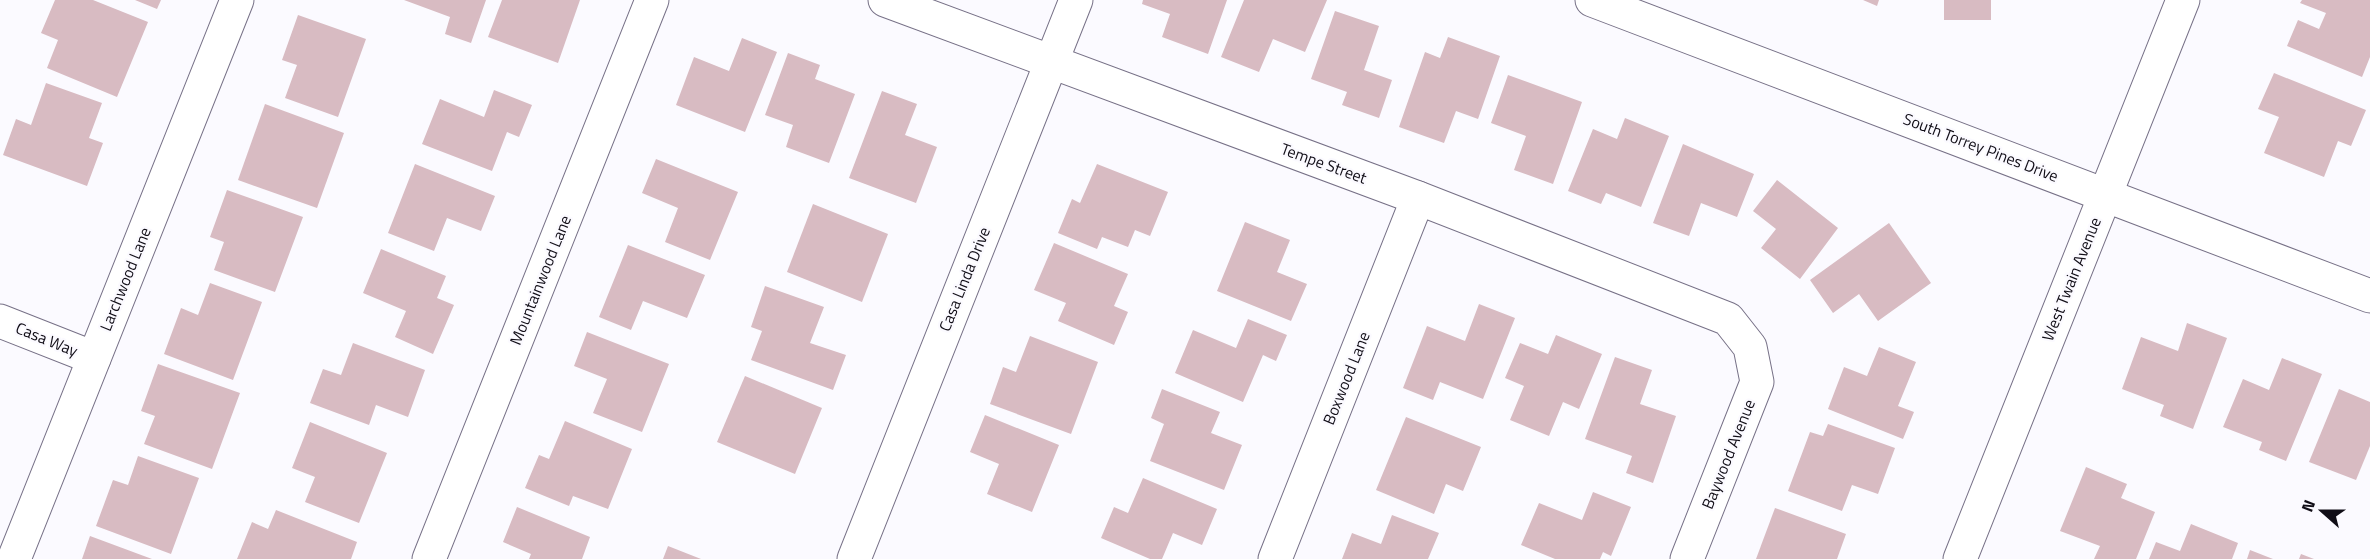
<svg xmlns="http://www.w3.org/2000/svg" width="2370" height="559" font-family="'Titillium Web',sans-serif">
<rect width="100%" height="100%" fill="#fbfaff"/>
<g fill="#d8bbc2">
<path d="M55,0H93L148,22L117,97L47,68L58,40L41,33Z"/>
<path d="M135,0H161L157,9Z"/>
<path d="M404,0H486L471,43L445,34L450,17Z"/>
<path d="M502,0H580L558,63L488,37Z"/>
<path d="M1143,0H1227L1208,54L1162,37L1170,14L1142,4Z"/>
<path d="M1244,0H1327L1305,52L1273,39L1259,72L1221,57Z"/>
<path d="M1863,0H1879L1877,6Z"/>
<rect x="1944" y="0" width="47" height="20"/>
<path d="M2302,0H2370V57L2362,77L2287,46L2298,20L2319,29L2326,13L2300,3Z"/>
<path d="M1335,11L1379,26L1364,70L1392,80L1379,118L1342,105L1347,92L1311,79Z"/>
<path d="M298,15L366,39L338,117L285,98L297,65L282,60Z"/>
<path d="M1448,37L1500,56L1478,119L1456,111L1444,143L1399,127L1425,52L1440,58Z"/>
<path d="M742,38L777,52L745,132L676,105L694,57L729,71Z"/>
<path d="M788,53L820,65L815,79L855,94L829,163L786,147L793,125L765,115Z"/>
<path d="M2274,73L2366,110L2351,146L2338,141L2324,177L2264,153L2279,117L2258,109Z"/>
<path d="M1508,75L1582,102L1553,184L1514,170L1526,136L1491,123Z"/>
<path d="M46,83L102,103L89,138L103,143L87,186L3,155L16,119L31,125Z"/>
<path d="M494,90L532,105L519,137L507,132L492,171L422,144L440,99L484,117Z"/>
<path d="M882,91L917,104L905,135L937,147L916,203L849,178Z"/>
<path d="M265,104L344,133L317,208L238,180Z"/>
<path d="M1625,118L1669,136L1641,207L1606,193L1601,204L1568,191L1593,129L1617,139Z"/>
<path d="M1683,144L1754,174L1737,217L1701,203L1689,236L1653,223Z"/>
<path d="M656,159L738,192L710,260L665,242L678,208L642,193Z"/>
<path d="M415,164L495,196L481,231L447,218L434,251L388,233Z"/>
<path d="M1097,164L1168,192L1150,236L1135,230L1128,247L1102,237L1097,249L1058,233L1072,199L1080,203Z"/>
<path d="M1777,180L1838,228L1800,279L1761,248L1776,229L1753,211Z"/>
<path d="M227,190L303,217L275,292L214,270L224,242L210,237Z"/>
<path d="M813,204L888,234L862,302L787,272Z"/>
<path d="M1245,222L1290,240L1277,272L1307,284L1291,321L1217,291Z"/>
<path d="M1889,223L1931,283L1878,321L1859,294L1833,313L1810,280Z"/>
<path d="M1054,243L1128,274L1114,306L1128,312L1114,345L1058,321L1066,303L1034,290Z"/>
<path d="M628,245L705,275L687,318L643,301L631,330L599,317Z"/>
<path d="M381,249L446,276L437,298L454,305L433,354L395,337L406,311L363,293Z"/>
<path d="M210,283L262,302L233,380L164,354L181,308L198,315Z"/>
<path d="M765,286L824,307L810,343L846,355L833,390L751,360L762,331L751,327Z"/>
<path d="M1479,304L1515,318L1483,399L1440,382L1433,400L1403,388L1427,326L1465,341Z"/>
<path d="M1248,319L1287,335L1276,361L1263,355L1243,402L1175,373L1193,330L1236,348Z"/>
<path d="M2187,323L2227,338L2193,429L2160,416L2164,405L2122,389L2141,337L2178,351Z"/>
<path d="M587,332L669,364L642,432L593,413L607,379L574,366Z"/>
<path d="M1556,335L1602,354L1579,409L1563,402L1549,436L1510,420L1524,386L1505,378L1520,343L1548,354Z"/>
<path d="M1030,336L1098,362L1071,434L990,404L1003,367L1016,372Z"/>
<path d="M353,343L425,370L408,417L376,405L369,425L310,403L323,369L341,375Z"/>
<path d="M1879,347L1916,362L1898,406L1914,412L1903,439L1828,409L1844,367L1867,376Z"/>
<path d="M1615,357L1652,370L1640,404L1676,416L1653,483L1626,473L1632,456L1585,439Z"/>
<path d="M2282,358L2322,374L2286,461L2259,450L2262,442L2223,427L2243,379L2269,390Z"/>
<path d="M158,364L240,393L212,469L144,444L155,416L141,411Z"/>
<path d="M745,376L822,408L795,474L717,442Z"/>
<path d="M1162,389L1220,412L1211,433L1242,445L1224,490L1150,461L1164,424L1151,418Z"/>
<path d="M2339,389L2370,402V446L2356,480L2309,462Z"/>
<path d="M985,415L1059,445L1032,512L987,494L999,464L970,452Z"/>
<path d="M1406,417L1481,447L1463,491L1446,484L1434,514L1376,490Z"/>
<path d="M565,421L632,449L608,509L573,496L569,506L525,488L539,455L549,459Z"/>
<path d="M310,422L387,453L359,523L305,502L315,477L292,468Z"/>
<path d="M1828,424L1895,448L1878,494L1852,485L1842,511L1788,491L1810,432L1823,436Z"/>
<path d="M138,456L199,478L171,554L96,526L113,480L128,485Z"/>
<path d="M2086,467L2127,484L2121,498L2155,512L2136,559H2094L2100,546L2060,531Z"/>
<path d="M1143,478L1217,509L1202,545L1173,533L1162,559H1150L1101,538L1114,507L1128,513Z"/>
<path d="M1593,492L1631,507L1611,556L1603,552L1600,559H1555L1521,545L1539,503L1582,520Z"/>
<path d="M517,507L590,537L582,559H529L531,554L503,542Z"/>
<path d="M1775,508L1846,534L1837,559H1756Z"/>
<path d="M276,510L357,542L351,559H237L252,522L268,529Z"/>
<path d="M1392,515L1439,533L1428,559H1342L1352,533L1381,544Z"/>
<path d="M2191,524L2238,543L2232,559H2149L2156,542L2180,551Z"/>
<path d="M90,536L152,559H82Z"/>
<path d="M668,546L701,559H663Z"/>
<path d="M2250,550L2273,559H2247Z"/>
<path d="M2301,554L2314,559H2299Z"/>
</g>
<g fill="none" stroke-linecap="round" stroke-linejoin="round">
<defs>
<g id="minor">
<path d="M885,0L1418,198L1728,319L1750,347L1757,382L1687,559"/>
<path d="M0,321L94,358"/>
<path d="M14,559L237,0"/>
<path d="M429,559L652,0"/>
<path d="M854,559L1076,0"/>
<path d="M1275,559L1418,198"/>
</g>
<path id="tertiary" d="M1960,559L2183,0"/>
<path id="secondary" d="M1592,0L2370,296"/>
</defs>
<use href="#minor" stroke="#777187" stroke-width="35"/>
<use href="#tertiary" stroke="#777187" stroke-width="35"/>
<use href="#secondary" stroke="#777187" stroke-width="35"/>
<use href="#minor" stroke="#fff" stroke-width="33"/>
<use href="#tertiary" stroke="#fff" stroke-width="33"/>
<use href="#secondary" stroke="#fff" stroke-width="33"/>
</g>
<g text-anchor="middle" stroke-width="4.5" stroke-linejoin="round" paint-order="stroke">
<g font-size="16" fill="#100d16" stroke="#fbfaff">
<text transform="translate(1981 147) rotate(21)" y="6">South Torrey Pines Drive</text>
<text transform="translate(1324 163) rotate(20)" y="6">Tempe Street</text>
<text transform="translate(125 279) rotate(-68)" y="6">Larchwood Lane</text>
<text transform="translate(964 279) rotate(-68)" y="6">Casa Linda Drive</text>
<text transform="translate(2071 279) rotate(-68)" y="6">West Twain Avenue</text>
<text transform="translate(540 280) rotate(-68)" y="6">Mountainwood Lane</text>
<text transform="translate(47 339) rotate(22)" y="6">Casa Way</text>
<text transform="translate(1346 378) rotate(-68)" y="6">Boxwood Lane</text>
<text transform="translate(1728 454) rotate(-68)" y="6">Baywood Avenue</text>
</g>
</g>
<g transform="translate(2322 511) rotate(291)" stroke="#fbfaff" stroke-width="4.5" paint-order="stroke">
<path d="M0-4.5L10 22L0 15L-10 22Z" fill="#100d16"/>
<text y="-9" font-size="16" font-weight="bold" text-anchor="middle" fill="#100d16">N</text>
</g>
</svg>
